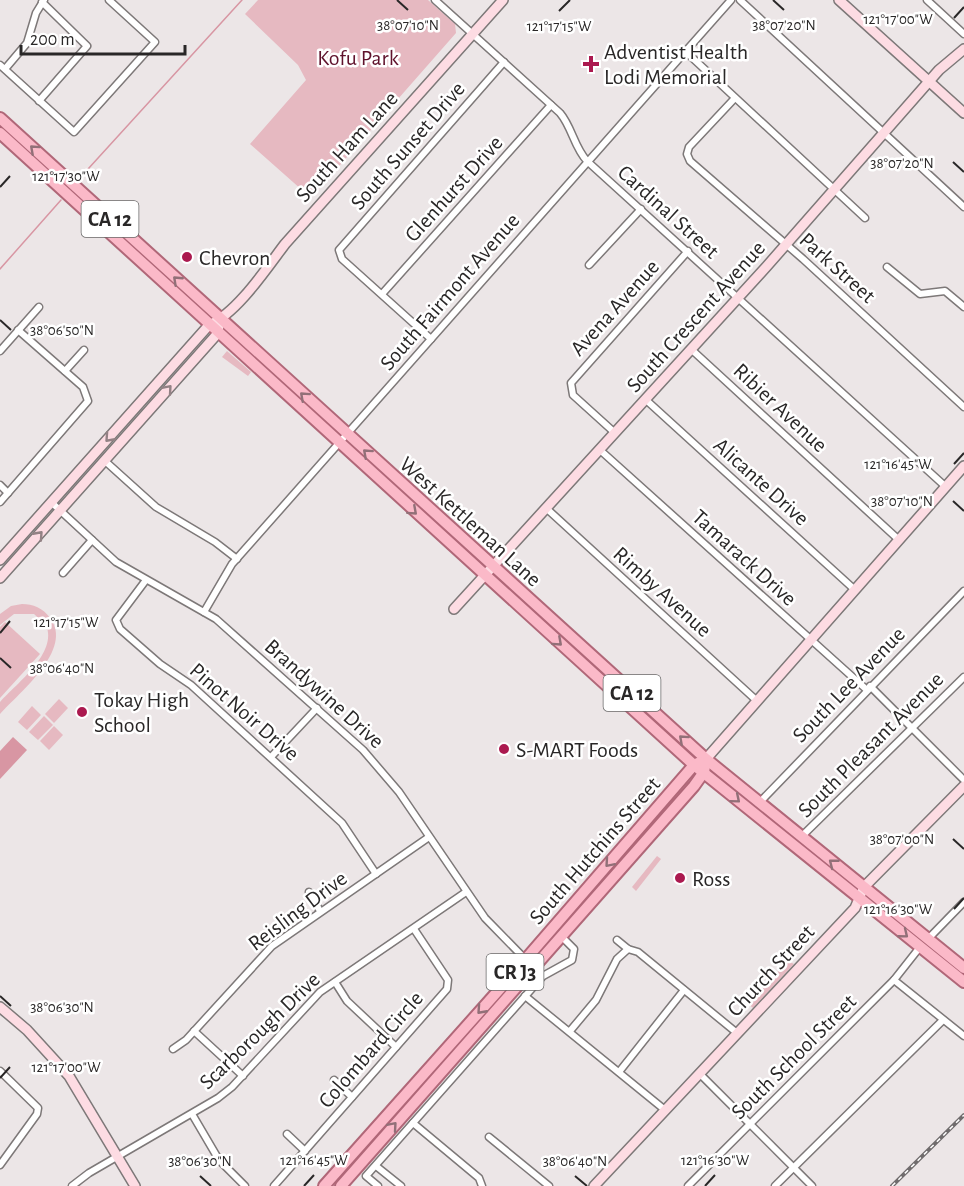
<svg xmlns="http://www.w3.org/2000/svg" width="964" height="1186" font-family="'Alegreya Sans',sans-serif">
<rect width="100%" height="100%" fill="#ece6e7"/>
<g fill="#e6b9c1">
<path d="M258,0H428L455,24L456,33L311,198L250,144L306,80L298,65L245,14Z"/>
<path d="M227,351L251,372L248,376L222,357Z"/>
<path d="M22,604C33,604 43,608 50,618C74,649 20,692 0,714V702C17,683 58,653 46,625L34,614H14L0,625V614L11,606Z"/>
<path d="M5,622L40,654L0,698V627Z"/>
<path d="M59,699L68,708L54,723L45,714Z"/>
<path d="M32,706L41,715L27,730L18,722Z"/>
<path d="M44,716L53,725L38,740L29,732Z"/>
<path d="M54,726L63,735L49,750L40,741Z"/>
<path d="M657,856L661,859L636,891L632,887Z"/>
<path d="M788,961L794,964L753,1008L748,1004Z"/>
</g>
<path fill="#d896a3" d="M13,737L27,750L0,779V751Z"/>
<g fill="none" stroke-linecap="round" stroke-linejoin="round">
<g stroke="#d896a3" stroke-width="1.5">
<path d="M78,180L242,0"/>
<path d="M0,269L61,200"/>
</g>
<defs>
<g id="street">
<path d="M435,0L560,113C572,127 574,147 587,161L946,487"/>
<path d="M740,0L964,207"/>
<path d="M927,0L964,34"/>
<path d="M685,51L865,218"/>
<path d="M0,65L74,132L155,42L109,0"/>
<path d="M5,69L27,43L36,13L44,0"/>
<path d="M735,98L689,147L687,154L690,161L803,259L964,407"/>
<path d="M39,101L87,46L42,2"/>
<path d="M589,265L641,209"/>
<path d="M887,267L920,294L945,291L964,307"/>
<path d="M382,294L551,105"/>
<path d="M431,339L342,259L339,250L504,62"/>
<path d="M692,350L899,540"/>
<path d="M0,351L39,307"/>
<path d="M65,371L84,350"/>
<path d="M645,399L855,590"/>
<path d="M615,433L573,395L571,383L688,251"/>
<path d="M600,450L867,690"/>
<path d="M105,461L156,507L215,542L237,559"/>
<path d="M0,485L8,493"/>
<path d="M0,502L88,401L83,387L18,330"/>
<path d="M51,502L116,562L216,619L363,750L399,792L485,918L526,960"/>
<path d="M546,508L756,700"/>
<path d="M63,573L92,540"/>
<path d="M146,580L116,620L120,629L160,664L191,685L342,823L376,874"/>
<path d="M204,612L232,564L731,0"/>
<path d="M870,686L964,780"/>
<path d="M271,757L317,708"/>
<path d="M759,803L964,591"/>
<path d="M801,837L964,677"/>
<path d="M309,892L320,911"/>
<path d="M928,939L964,902"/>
<path d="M617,940L628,949L638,952L737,1033"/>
<path d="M894,980L964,1036"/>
<path d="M335,982L347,1001L396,1047"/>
<path d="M525,996L665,1110"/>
<path d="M194,1031L243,1076"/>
<path d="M570,1031L596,1000L617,959L628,949"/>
<path d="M173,1049L186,1040L272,946L429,837"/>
<path d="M0,1071L38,1108L37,1114L0,1165"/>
<path d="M619,1072L684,990"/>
<path d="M699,1073L812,1186"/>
<path d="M334,1080L352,1097"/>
<path d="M192,1114L219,1160L245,1186"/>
<path d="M413,1123L479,1178L482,1186"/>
<path d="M287,1134L305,1151"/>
<path d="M489,1137L549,1186"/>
<path d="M376,1166L401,1186"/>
<path d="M72,1186L89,1173L218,1098L232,1087L320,992L466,892"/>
<path d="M274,1186L447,989L448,980L414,929"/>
<path d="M378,1186L366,1176L543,976L572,960L574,949L561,936"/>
<path d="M688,1186L894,980L920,947"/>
<path d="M775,1186L943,1020"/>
</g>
<g id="secondary">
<path d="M839,0L964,113"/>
<path d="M0,560L209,325C237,313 266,269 285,244L503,0"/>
<path d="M0,578L218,333L219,325"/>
<path d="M454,609L767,266L939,70L964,49"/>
<path d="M706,759L964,466"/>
<path d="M0,1007L27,1030L69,1076L135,1186"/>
<path d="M594,1186L855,908L864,887L964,786"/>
</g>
<g id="primary">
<path d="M0,118L706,759L964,968"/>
<path d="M0,133L694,765L964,982"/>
<path d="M324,1186L506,982L694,765L700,762"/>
<path d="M341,1186L694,786L704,772L705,766"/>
</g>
</defs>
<use href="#street" stroke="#7d7878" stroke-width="9"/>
<use href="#secondary" stroke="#7d7878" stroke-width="12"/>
<use href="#primary" stroke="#b06778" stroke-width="14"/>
<use href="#street" stroke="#fff" stroke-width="6"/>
<use href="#secondary" stroke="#fddce3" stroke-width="9"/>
<use href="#primary" stroke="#fbb9c8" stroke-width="10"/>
<defs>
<path id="rail" d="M892,1186L964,1115"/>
</defs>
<use href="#rail" stroke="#706c6d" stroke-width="4"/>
<use href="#rail" stroke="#fff" stroke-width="1.5" stroke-dasharray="4.5" stroke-linecap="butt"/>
</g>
<defs><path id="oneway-chevron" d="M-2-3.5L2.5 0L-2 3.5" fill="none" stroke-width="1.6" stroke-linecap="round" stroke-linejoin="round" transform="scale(1.5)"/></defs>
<g stroke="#927078">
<use href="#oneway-chevron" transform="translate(34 149) rotate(-138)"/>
<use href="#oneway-chevron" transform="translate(177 280) rotate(-137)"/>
<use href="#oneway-chevron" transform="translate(304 396) rotate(-138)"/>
<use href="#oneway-chevron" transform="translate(367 453) rotate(-138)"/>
<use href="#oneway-chevron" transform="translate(413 511) rotate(42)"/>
<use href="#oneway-chevron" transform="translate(558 642) rotate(42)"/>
<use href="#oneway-chevron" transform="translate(683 739) rotate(-138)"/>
<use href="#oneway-chevron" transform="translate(736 799) rotate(40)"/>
<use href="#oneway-chevron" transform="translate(609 863) rotate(131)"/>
<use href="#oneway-chevron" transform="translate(833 863) rotate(-142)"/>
<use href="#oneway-chevron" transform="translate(904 934) rotate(39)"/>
<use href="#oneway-chevron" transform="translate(481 1010) rotate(132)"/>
<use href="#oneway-chevron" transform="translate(393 1126) rotate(-49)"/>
</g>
<g stroke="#938285">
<use href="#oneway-chevron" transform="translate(168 389) rotate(-49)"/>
<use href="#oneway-chevron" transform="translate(109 438) rotate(132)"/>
<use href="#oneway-chevron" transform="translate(39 535) rotate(-48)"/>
</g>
<path fill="none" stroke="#292727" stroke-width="2" d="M397,0L408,10M773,0L784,10M559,11L570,0M954,18L964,7M953,162L964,172M0,187L10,176M0,320L11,330M954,464L964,453M953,501L964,511M0,633L10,621M0,658L11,668M953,839L964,849M954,909L964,898M0,996L11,1006M0,1078L10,1067M200,1176L211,1186M575,1176L587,1186M304,1186L314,1175M705,1186L715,1175"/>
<g fill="#ab194f" stroke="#fff" stroke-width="2">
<path d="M588 55h6v6h6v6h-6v6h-6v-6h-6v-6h6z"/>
<circle cx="187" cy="257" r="6"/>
<circle cx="82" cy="712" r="6"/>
<circle cx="504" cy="749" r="6"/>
<circle cx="680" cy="878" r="6"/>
</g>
<g text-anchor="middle" stroke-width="5" stroke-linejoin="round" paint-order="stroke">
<g fill="#fff" stroke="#696868" stroke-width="1.5">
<rect x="81.5" y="201" width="57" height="36" rx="4.5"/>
<rect x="603.5" y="675" width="57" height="36" rx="4.5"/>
<rect x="486.5" y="954" width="57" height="36" rx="4.5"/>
</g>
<g font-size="21" font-weight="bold" fill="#292727">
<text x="110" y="226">CA 12</text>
<text x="632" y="700">CA 12</text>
<text x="515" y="979">CR J3</text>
</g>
<g font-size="22" fill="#292727" stroke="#fff" text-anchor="start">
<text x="604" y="59">Adventist Health<tspan x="604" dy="25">Lodi Memorial</tspan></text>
<text x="199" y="265">Chevron</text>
<text x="94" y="707">Tokay High<tspan x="94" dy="25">School</tspan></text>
<text x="516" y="757">S-MART Foods</text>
<text x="692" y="886">Ross</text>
</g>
<g font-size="22" fill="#5f122c" stroke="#fff">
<text x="358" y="65">Kofu Park</text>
</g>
<g font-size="22" fill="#292727" stroke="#fff">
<text transform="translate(407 145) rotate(-49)" y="8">South Sunset Drive</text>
<text transform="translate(346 146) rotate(-48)" y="8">South Ham Lane</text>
<text transform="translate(453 188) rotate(-48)" y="8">Glenhurst Drive</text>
<text transform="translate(669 211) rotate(42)" y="8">Cardinal Street</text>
<text transform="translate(838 267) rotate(42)" y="8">Park Street</text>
<text transform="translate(449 291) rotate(-49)" y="8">South Fairmont Avenue</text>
<text transform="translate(614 307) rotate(-48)" y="8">Avena Avenue</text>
<text transform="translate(695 316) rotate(-48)" y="8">South Crescent Avenue</text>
<text transform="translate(781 407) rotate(43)" y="8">Ribier Avenue</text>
<text transform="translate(762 481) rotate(42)" y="8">Alicante Drive</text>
<text transform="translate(471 521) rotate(42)" y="8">West Kettleman Lane</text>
<text transform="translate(745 557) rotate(42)" y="8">Tamarack Drive</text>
<text transform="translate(663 591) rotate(42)" y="8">Rimby Avenue</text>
<text transform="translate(848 684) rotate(-46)" y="8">South Lee Avenue</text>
<text transform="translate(325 693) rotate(42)" y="8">Brandywine Drive</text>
<text transform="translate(245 711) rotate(41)" y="8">Pinot Noir Drive</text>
<text transform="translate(870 744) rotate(-45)" y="8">South Pleasant Avenue</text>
<text transform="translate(594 850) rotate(-49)" y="8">South Hutchins Street</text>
<text transform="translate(297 910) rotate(-37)" y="8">Reisling Drive</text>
<text transform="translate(770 970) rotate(-47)" y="8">Church Street</text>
<text transform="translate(259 1030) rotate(-44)" y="8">Scarborough Drive</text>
<text transform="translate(370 1049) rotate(-49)" y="8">Colombard Circle</text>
<text transform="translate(793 1056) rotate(-45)" y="8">South School Street</text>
</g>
</g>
<g font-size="15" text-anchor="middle" fill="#292727" stroke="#fff" stroke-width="5" stroke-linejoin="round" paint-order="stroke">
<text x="898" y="24">121°17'00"W</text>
<text x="408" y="30">38°07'10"N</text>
<text x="784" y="30">38°07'20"N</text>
<text x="559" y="31">121°17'15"W</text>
<text x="902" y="168">38°07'20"N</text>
<text x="66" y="181">121°17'30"W</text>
<text x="62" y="335">38°06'50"N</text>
<text x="898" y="469">121°16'45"W</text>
<text x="902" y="506">38°07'10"N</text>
<text x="66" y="627">121°17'15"W</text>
<text x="62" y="673">38°06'40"N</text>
<text x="902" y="844">38°07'00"N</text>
<text x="898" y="914">121°16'30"W</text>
<text x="62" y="1012">38°06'30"N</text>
<text x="66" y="1072">121°17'00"W</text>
<text x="314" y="1165">121°16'45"W</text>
<text x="715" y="1165">121°16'30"W</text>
<text x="200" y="1166">38°06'30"N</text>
<text x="575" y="1166">38°06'40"N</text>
</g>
<path d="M21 45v9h164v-9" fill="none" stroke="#292727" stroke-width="3"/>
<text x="30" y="45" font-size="18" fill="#292727" stroke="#ffffff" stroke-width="4.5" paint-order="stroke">200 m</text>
</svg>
